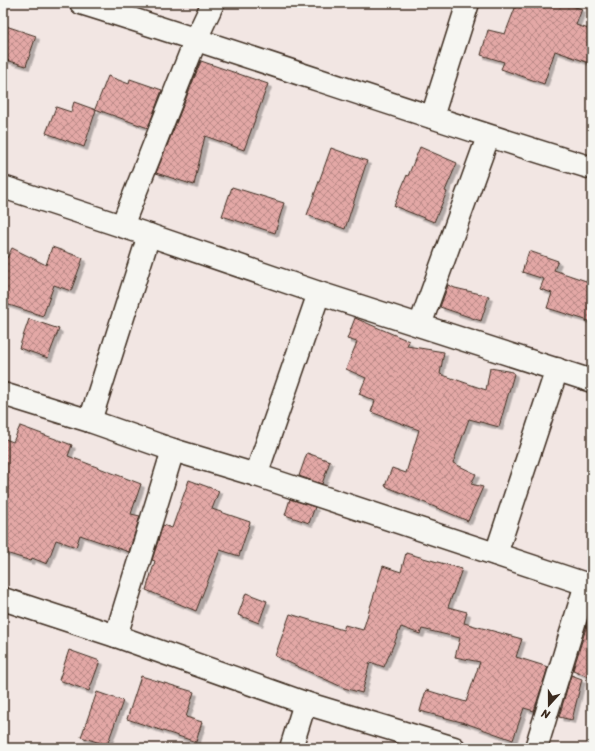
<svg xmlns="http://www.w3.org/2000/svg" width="595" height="751" font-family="Sriracha,sans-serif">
<defs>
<pattern id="building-cross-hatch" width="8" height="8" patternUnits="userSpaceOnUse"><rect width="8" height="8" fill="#e3a8a6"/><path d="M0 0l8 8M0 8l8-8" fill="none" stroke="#b98987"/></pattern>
<filter id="shadow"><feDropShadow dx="3.5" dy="3.5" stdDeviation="0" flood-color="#0004"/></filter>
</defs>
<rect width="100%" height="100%" fill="#f2e6e3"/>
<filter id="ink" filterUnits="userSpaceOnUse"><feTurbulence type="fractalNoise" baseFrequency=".025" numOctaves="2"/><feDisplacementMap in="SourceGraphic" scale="8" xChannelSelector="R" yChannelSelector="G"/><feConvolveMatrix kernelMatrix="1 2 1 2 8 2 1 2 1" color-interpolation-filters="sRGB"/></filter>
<g filter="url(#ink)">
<g fill="url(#building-cross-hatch)" stroke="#3b2a1e" filter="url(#shadow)">
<path d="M517,3H563L582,9L576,25L592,30V64L555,51L544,84L501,69L504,62L481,55L488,30L505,34Z"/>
<path d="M3,25L36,36L26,66L3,59Z"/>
<path d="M201,61L268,84L244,150L205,136L194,185L156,173Z"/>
<path d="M108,76L129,84L130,79L162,90L148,128L95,109Z"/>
<path d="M74,102L96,110L84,147L46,133L56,107L71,112Z"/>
<path d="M420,147L457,163L445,191L447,192L434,222L394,206L407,175L408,176Z"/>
<path d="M331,148L367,161L345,229L307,215Z"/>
<path d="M232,187L284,203L275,233L222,216Z"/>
<path d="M52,247L83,258L71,291L54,285L43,316L3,303V258H7L12,248L46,265Z"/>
<path d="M529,251L558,261L554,270L592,283V322L547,308L552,293L540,289L544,279L522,272Z"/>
<path d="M448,285L455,288L489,296L481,321L440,307Z"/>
<path d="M355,318L409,341L407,346L444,352L440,374L486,390L490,368L513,372L514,374L499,427L469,419L453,463L476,474L471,484L483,487L468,521L385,486L392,468L406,473L419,430L371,412L375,401L359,394L366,378L346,369L357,342L347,339Z"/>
<path d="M29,319L59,329L48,358L19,348Z"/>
<path d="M20,426L72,445L68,456L141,484L131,514L140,516L129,552L80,535L76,547L56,540L47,564L32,558L31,561L3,552V438L13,442Z"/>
<path d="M307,453L330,461L322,484L299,476Z"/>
<path d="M189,480L219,491L212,509L250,522L239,556L220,550L196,611L146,590L155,561L152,560L163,525L172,528Z"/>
<path d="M290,499L315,507L309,523L285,515Z"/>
<path d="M406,553L462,569L448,607L467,612L464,623L522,639L516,657L548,667L534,711L524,708L513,740L465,723L420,711L426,690L466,702L480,662L455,657L460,638L422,629L420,634L401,627L384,667L370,662L362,693L344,688L275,656L290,614L343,630L345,625L363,630L383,566L401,572Z"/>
<path d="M246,593L267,601L259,623L238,615Z"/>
<path d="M591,612H592V678L573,670Z"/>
<path d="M69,650L100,661L89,691L59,680Z"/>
<path d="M571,675L582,679L572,720L559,717Z"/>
<path d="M141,676L194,692L186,717L202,722L196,742L127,719Z"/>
<path d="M97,692L123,701L107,745L81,737Z"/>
</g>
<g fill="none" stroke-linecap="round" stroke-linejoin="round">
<defs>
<g id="minor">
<path d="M81,3C252,56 421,116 592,168"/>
<path d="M432,117L468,3"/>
<path d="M3,187L149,235L319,293L592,381"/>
<path d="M122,226L196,39L213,3"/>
<path d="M420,325L488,137"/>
<path d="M3,394L90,421L173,450L256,475L592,586"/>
<path d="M90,421L149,235"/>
<path d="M256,475L319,293"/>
<path d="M496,554L557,369"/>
<path d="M3,599L116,636L305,703L454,748"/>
<path d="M116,636L173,450"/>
<path d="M291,748L305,703"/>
<path d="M536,748L586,584"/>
</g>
</defs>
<use href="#minor" stroke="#3b2a1e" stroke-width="25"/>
<use href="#minor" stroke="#f6f6f2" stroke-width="22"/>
</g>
</g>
<rect width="595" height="751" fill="none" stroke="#f6f6f2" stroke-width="16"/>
<rect x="8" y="8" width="579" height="735" fill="none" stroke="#3b2a1e" stroke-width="1.5" filter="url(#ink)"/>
<g transform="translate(549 705) rotate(201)" stroke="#f6f6f2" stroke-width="3" paint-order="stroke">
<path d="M0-3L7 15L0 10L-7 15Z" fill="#3b2a1e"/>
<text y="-6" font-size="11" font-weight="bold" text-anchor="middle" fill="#3b2a1e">N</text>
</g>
</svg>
